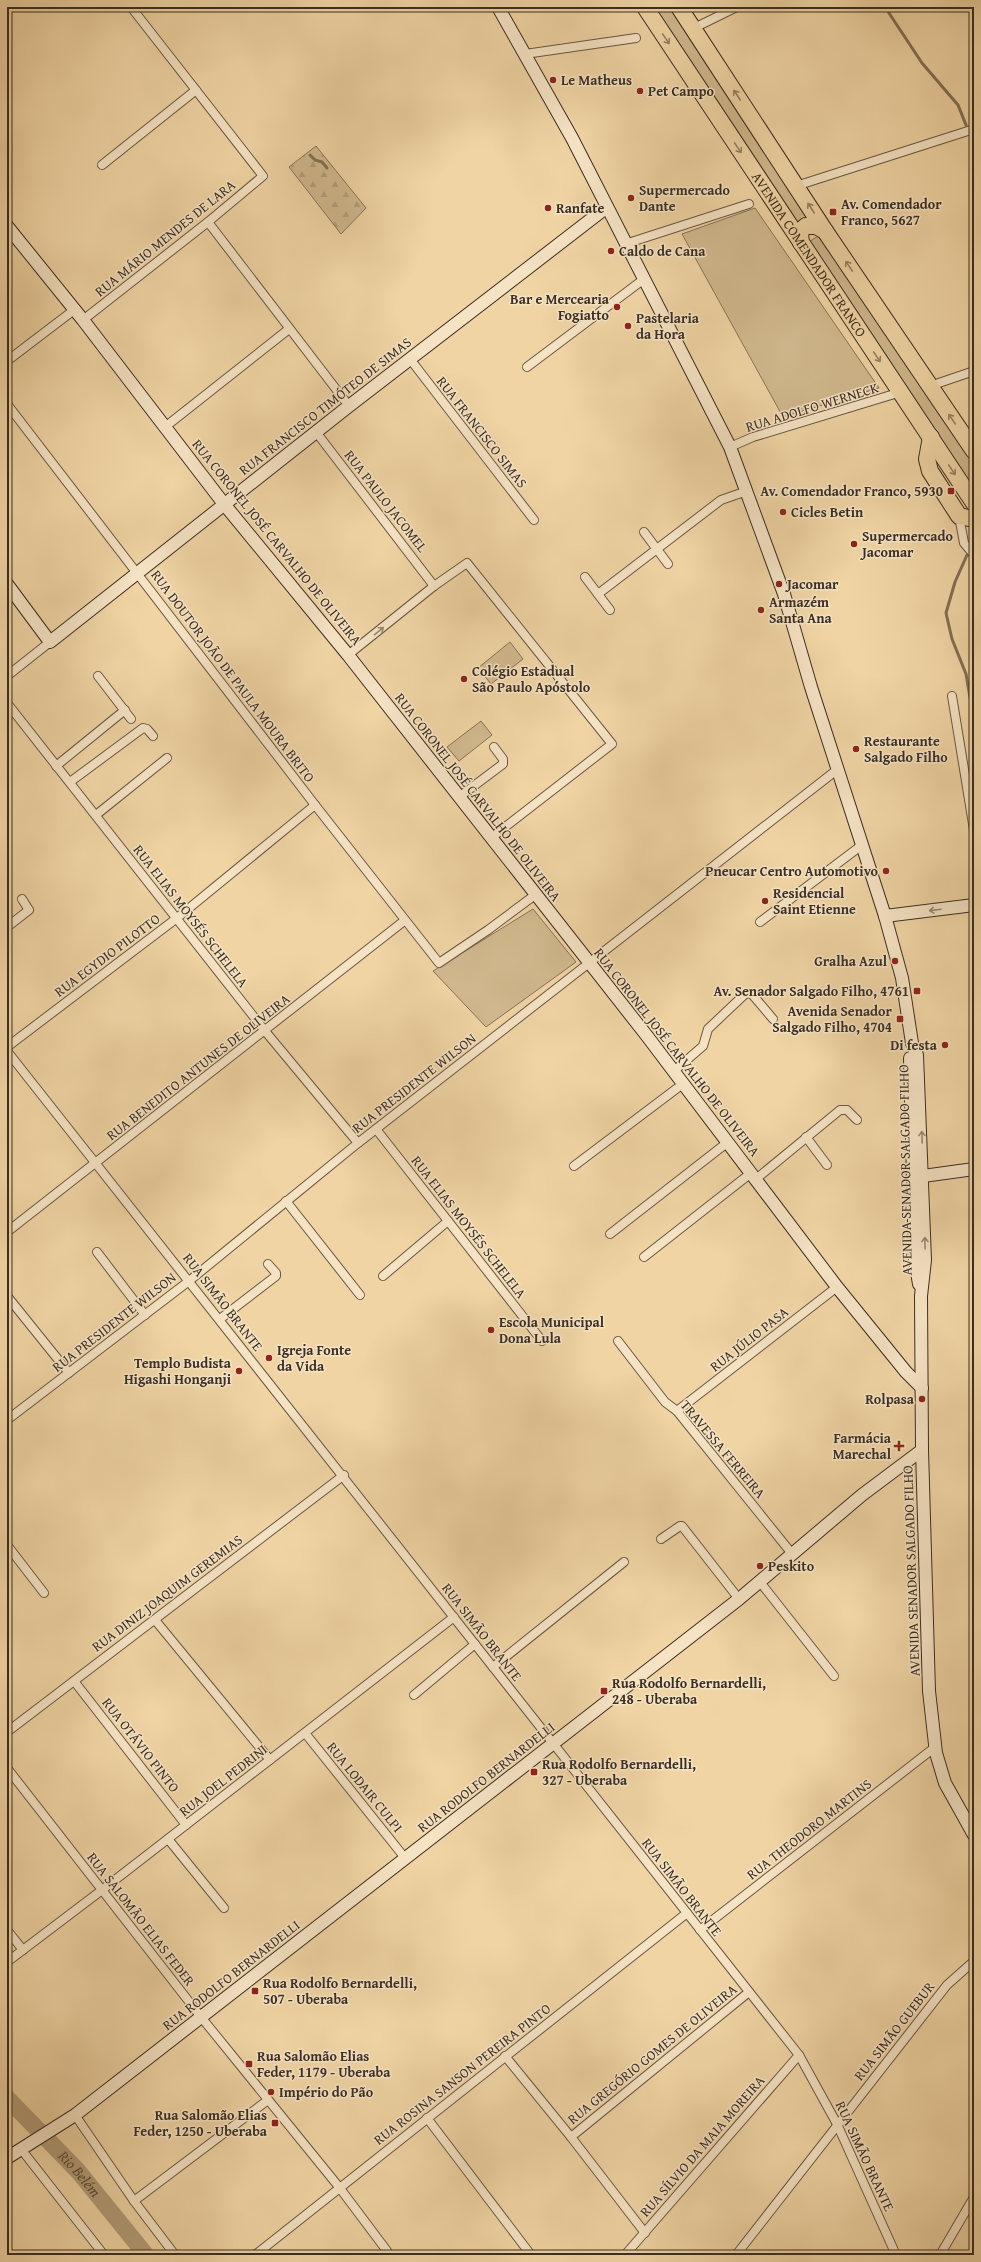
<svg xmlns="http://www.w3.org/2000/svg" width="981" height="2262" font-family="'Gentium Book Plus',serif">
<defs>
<pattern id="forest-firs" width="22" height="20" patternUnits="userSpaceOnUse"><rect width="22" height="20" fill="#d1b88e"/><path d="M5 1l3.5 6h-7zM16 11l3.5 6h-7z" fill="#b49e7a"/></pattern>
</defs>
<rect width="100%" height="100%" fill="#f0d4a4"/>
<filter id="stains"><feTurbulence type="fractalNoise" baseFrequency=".005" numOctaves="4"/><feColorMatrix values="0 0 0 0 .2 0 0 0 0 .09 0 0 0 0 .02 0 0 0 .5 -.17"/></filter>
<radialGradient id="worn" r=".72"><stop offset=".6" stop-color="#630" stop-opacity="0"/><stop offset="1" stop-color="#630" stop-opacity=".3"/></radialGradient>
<g fill="#d1b88e" stroke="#867358">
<path d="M662,7H671L724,85L808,217L803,218L797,222L654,13Z"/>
<path d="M755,208L879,388L783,417L682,234Z"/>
<path d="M818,236L822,237L974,464V494L809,242Z"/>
<path d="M510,642L523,659L491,684L478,668Z"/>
<path d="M481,721L492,735L459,761L447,747Z"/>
<path d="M533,909L576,962L486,1027L433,971Z"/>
</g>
<path fill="url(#forest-firs)" stroke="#867358" d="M316,146L366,208L341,234L289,167Z"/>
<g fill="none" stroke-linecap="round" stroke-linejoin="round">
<g stroke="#827056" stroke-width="3">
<path d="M885,7L922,63L958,105L966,125"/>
<path d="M972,139L974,143"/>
<path d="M310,155L315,160L322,162L327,168"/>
<path d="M967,555L955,582L946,613L952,639L966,674L974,721"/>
</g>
<path stroke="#b29c78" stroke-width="17" id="s1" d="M7,2098L78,2171L146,2255"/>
<defs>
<g id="street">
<path d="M694,28L737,7"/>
<path d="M525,54L636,38"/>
<path d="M102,165L196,90"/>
<path d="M796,186L974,129"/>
<path d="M208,222L349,406"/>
<path d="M625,244L749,204"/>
<path d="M83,320L208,222L263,176L131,7"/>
<path d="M410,359L534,520"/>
<path d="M7,361L74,310"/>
<path d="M527,367L644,279"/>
<path d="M930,386L974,371"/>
<path d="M7,404L315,805L439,963L488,930L535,895"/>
<path d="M165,427L289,329"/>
<path d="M316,432L434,586"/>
<path d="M730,447L753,437L901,392"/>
<path d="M959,516L964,543L974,555"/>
<path d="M644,532L668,564"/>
<path d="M585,577L610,610"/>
<path d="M598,594L721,500L747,491"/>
<path d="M348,655L434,586L467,563L612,744L491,838"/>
<path d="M7,676L50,642"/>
<path d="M98,676L131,719"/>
<path d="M952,696L974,830"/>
<path d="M7,703L265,1031L358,1143"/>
<path d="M56,766L125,710"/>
<path d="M70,782L143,728L147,729L153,736"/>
<path d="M459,797L503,764V759L494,747"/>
<path d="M96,815L167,758"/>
<path d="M760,922L862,845"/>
<path d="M7,927L29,910L22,899"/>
<path d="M7,1047L177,918L315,805"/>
<path d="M7,1051L799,2055L837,2124L896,2255"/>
<path d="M674,1071L703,1046L708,1029L745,994L751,993L773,1019"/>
<path d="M376,1129L542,1341"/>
<path d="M806,1137L827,1165"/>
<path d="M574,1166L684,1083"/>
<path d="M756,1179L840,1110H847L857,1120"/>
<path d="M286,1201L360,1295"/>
<path d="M7,1232L404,921"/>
<path d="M610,1234L728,1142"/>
<path d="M97,1252L145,1315"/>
<path d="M644,1257L751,1173"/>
<path d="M383,1276L448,1221"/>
<path d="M7,1296L69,1373"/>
<path d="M220,1319L276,1276V1273L268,1264"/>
<path d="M618,1341L665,1402L677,1411L793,1555"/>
<path d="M677,1411L837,1287"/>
<path d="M7,1420L189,1281L358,1143L838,769"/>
<path d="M661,1539L680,1526H682L739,1599"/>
<path d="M7,1545L44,1593"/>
<path d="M760,1582L834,1676"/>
<path d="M155,1620L270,1760"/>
<path d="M493,1667L624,1562"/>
<path d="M74,1681L186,1825"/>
<path d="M414,1695L475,1644"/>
<path d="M7,1732L344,1475"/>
<path d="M305,1733L405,1858"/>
<path d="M7,1768L201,2017L339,2187L390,2255"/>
<path d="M168,1839L224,1908"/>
<path d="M7,1930L23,1950"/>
<path d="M700,1930L934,1748"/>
<path d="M7,1962L102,1890L454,1617"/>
<path d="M505,2056L571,2137L645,2233"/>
<path d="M75,2115L134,2201L175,2255"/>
<path d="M427,2118L531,2255"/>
<path d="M571,2137L749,1992"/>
<path d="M21,2149L104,2255"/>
<path d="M134,2201L268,2100"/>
<path d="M255,2255L687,1913"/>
<path d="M625,2255L799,2055"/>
<path d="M736,2255L947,1985L974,1961"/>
<path d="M940,2255L974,2197"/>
</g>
<g id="secondary">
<path d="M498,7L572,138L730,447L784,594L811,687L885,916L902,978L912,1043L917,1055L925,1260L921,1296L922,1450L929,1691L936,1753L945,1783L974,1835"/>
<path d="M7,226L83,320L224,504L348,655L647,1036L837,1287L906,1372L922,1388"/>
<path d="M7,584L50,642L349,406L607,207"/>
<path d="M885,916L974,905"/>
<path d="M910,1058L915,1260L919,1284"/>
<path d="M916,1173L923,1176L974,1169"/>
<path d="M7,2158L75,2115L739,1599L862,1495L922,1450"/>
</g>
<g id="highway">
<path id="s2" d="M645,7L974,503"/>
<path d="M679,7L825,231L974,451"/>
<path d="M801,243C800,235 799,231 806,226H816L825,231"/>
<path d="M931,437L927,459L930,471L959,516L974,519"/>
</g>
</defs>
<use href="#street" stroke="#685843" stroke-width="10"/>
<use href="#secondary" stroke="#3a2e23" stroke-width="14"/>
<use href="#highway" stroke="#3a2e23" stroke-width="18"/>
<use href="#street" stroke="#f5e3c4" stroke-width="8"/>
<use href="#secondary" stroke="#f5e3c4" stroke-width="12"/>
<use href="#highway" stroke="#f0d4a4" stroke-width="16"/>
</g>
<defs><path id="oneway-shaft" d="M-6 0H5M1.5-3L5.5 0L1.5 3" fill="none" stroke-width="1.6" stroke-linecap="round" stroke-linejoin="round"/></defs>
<g stroke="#958164">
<use href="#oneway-shaft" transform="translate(666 39) rotate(56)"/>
<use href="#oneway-shaft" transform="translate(737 95) rotate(-123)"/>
<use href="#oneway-shaft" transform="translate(738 148) rotate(56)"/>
<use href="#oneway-shaft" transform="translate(811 208) rotate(-123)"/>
<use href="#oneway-shaft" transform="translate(849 266) rotate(-124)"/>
<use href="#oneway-shaft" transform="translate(877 357) rotate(56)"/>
<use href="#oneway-shaft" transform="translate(952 419) rotate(-124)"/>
<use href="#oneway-shaft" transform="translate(952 470) rotate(56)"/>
</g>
<g stroke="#988874">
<use href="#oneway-shaft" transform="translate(379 631) rotate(-39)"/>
<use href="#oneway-shaft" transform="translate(935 910) rotate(173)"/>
<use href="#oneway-shaft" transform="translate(922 1137) rotate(-92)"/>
<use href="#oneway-shaft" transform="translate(925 1243) rotate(-91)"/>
</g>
<g fill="#8f2418" stroke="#f5e3c4" stroke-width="1.5">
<circle cx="553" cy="80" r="4"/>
<circle cx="640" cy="91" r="4"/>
<circle cx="631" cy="198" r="4"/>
<circle cx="548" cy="208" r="4"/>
<rect x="829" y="208" width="8" height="8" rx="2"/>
<circle cx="611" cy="251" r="4"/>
<circle cx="617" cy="307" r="4"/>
<circle cx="628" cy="326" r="4"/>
<rect x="947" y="487" width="8" height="8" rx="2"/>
<circle cx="783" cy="512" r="4"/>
<circle cx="854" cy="544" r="4"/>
<circle cx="779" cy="584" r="4"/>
<circle cx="761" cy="610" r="4"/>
<circle cx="464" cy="679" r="4"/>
<circle cx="856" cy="749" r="4"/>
<circle cx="886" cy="871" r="4"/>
<circle cx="765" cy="901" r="4"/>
<circle cx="895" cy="961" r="4"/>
<rect x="913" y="987" width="8" height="8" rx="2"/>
<rect x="896" y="1015" width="8" height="8" rx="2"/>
<circle cx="945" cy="1045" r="4"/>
<circle cx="491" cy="1330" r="4"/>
<circle cx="269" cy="1358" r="4"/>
<circle cx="239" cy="1371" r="4"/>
<circle cx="922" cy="1399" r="4"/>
<path d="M897 1440h4v4h4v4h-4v4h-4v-4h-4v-4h4z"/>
<circle cx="760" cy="1566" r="4"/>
<rect x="600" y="1687" width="8" height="8" rx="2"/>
<rect x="530" y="1768" width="8" height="8" rx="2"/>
<rect x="251" y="1987" width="8" height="8" rx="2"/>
<rect x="245" y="2060" width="8" height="8" rx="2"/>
<circle cx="271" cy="2092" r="4"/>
<rect x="271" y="2119" width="8" height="8" rx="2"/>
</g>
<g text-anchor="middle" stroke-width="3" stroke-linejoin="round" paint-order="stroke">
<g font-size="14" font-weight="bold" fill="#3a2e23" stroke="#f5e3c4" text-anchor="start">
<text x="561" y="85">Le Matheus</text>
<text x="648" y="96">Pet Campo</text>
<text x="639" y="195">Supermercado<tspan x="639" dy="16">Dante</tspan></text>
<text x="841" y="209">Av. Comendador<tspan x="841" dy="16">Franco, 5627</tspan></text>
<text x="556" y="213">Ranfate</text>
<text x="619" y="256">Caldo de Cana</text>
<text x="609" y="304" text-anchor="end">Bar e Mercearia<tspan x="609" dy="16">Fogiatto</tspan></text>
<text x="636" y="323">Pastelaria<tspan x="636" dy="16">da Hora</tspan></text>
<text x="943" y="496" text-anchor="end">Av. Comendador Franco, 5930</text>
<text x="791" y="517">Cicles Betin</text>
<text x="862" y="541">Supermercado<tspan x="862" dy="16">Jacomar</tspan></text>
<text x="787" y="589">Jacomar</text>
<text x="769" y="607">Armazém<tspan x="769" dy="16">Santa Ana</tspan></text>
<text x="472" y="676">Colégio Estadual<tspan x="472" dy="16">São Paulo Apóstolo</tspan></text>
<text x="864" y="746">Restaurante<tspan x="864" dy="16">Salgado Filho</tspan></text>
<text x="878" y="876" text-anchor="end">Pneucar Centro Automotivo</text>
<text x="773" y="898">Residencial<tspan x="773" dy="16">Saint Etienne</tspan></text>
<text x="887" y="966" text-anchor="end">Gralha Azul</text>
<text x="909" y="996" text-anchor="end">Av. Senador Salgado Filho, 4761</text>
<text x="892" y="1016" text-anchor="end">Avenida Senador<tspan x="892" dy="16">Salgado Filho, 4704</tspan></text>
<text x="937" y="1050" text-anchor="end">Di festa</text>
<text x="499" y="1327">Escola Municipal<tspan x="499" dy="16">Dona Lula</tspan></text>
<text x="277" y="1355">Igreja Fonte<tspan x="277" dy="16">da Vida</tspan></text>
<text x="231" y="1368" text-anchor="end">Templo Budista<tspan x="231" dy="16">Higashi Honganji</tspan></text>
<text x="914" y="1404" text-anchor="end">Rolpasa</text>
<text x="891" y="1443" text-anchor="end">Farmácia<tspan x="891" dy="16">Marechal</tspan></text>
<text x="768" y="1571">Peskito</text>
<text x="612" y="1688">Rua Rodolfo Bernardelli,<tspan x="612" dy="16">248 - Uberaba</tspan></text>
<text x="542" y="1769">Rua Rodolfo Bernardelli,<tspan x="542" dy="16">327 - Uberaba</tspan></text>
<text x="263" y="1988">Rua Rodolfo Bernardelli,<tspan x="263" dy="16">507 - Uberaba</tspan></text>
<text x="257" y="2061">Rua Salomão Elias<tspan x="257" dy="16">Feder, 1179 - Uberaba</tspan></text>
<text x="279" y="2097">Império do Pão</text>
<text x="267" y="2120" text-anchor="end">Rua Salomão Elias<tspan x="267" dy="16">Feder, 1250 - Uberaba</tspan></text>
</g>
<g font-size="14" fill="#3a2e23" stroke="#f5e3c4">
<text transform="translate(165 238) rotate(-39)" y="5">RUA MÁRIO MENDES DE LARA</text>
<text dy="5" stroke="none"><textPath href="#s2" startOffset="297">AVENIDA COMENDADOR FRANCO</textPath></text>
<text transform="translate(325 406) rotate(-38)" y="5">RUA FRANCISCO TIMÓTEO DE SIMAS</text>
<text transform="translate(812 407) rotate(-17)" y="5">RUA ADOLFO WERNECK</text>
<text transform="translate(482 432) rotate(52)" y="5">RUA FRANCISCO SIMAS</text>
<text transform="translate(386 501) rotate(52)" y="5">RUA PAULO JACOMEL</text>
<text transform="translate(277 542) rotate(51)" y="5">RUA CORONEL JOSÉ CARVALHO DE OLIVEIRA</text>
<text transform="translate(233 676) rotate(53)" y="5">RUA DOUTOR JOÃO DE PAULA MOURA BRITO</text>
<text transform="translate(478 797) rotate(52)" y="5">RUA CORONEL JOSÉ CARVALHO DE OLIVEIRA</text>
<text transform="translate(191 916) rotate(52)" y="5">RUA ELIAS MOYSÉS SCHELELA</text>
<text transform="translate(107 955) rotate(-37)" y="5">RUA EGYDIO PILOTTO</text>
<text transform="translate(677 1052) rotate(52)" y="5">RUA CORONEL JOSÉ CARVALHO DE OLIVEIRA</text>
<text transform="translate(198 1067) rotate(-38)" y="5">RUA BENEDITO ANTUNES DE OLIVEIRA</text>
<text transform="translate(414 1083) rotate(-38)" y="5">RUA PRESIDENTE WILSON</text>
<text transform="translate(905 1170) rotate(-91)" y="5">AVENIDA SENADOR SALGADO FILHO</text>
<text transform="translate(469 1227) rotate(52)" y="5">RUA ELIAS MOYSÉS SCHELELA</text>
<text transform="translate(223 1302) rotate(52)" y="5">RUA SIMÃO BRANTE</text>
<text transform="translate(114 1322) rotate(-38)" y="5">RUA PRESIDENTE WILSON</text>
<text transform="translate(749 1339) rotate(-38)" y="5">RUA JÚLIO PASA</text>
<text transform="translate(723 1449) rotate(50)" y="5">TRAVESSA FERREIRA</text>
<text transform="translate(911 1571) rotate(-92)" y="5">AVENIDA SENADOR SALGADO FILHO</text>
<text transform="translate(167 1593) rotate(-37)" y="5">RUA DINIZ JOAQUIM GEREMIAS</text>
<text transform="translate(482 1632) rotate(52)" y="5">RUA SIMÃO BRANTE</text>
<text transform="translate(141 1745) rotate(52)" y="5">RUA OTÁVIO PINTO</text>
<text transform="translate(486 1777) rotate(-38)" y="5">RUA RODOLFO BERNARDELLI</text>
<text transform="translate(223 1780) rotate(-38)" y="5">RUA JOEL PEDRINI</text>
<text transform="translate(365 1787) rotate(51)" y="5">RUA LODAIR CULPI</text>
<text transform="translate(809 1829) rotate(-38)" y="5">RUA THEODORO MARTINS</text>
<text transform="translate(682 1887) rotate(52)" y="5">RUA SIMÃO BRANTE</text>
<text transform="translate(141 1919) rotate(52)" y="5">RUA SALOMÃO ELIAS FEDER</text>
<text transform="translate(231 1975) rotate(-38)" y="5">RUA RODOLFO BERNARDELLI</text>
<text transform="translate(894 2031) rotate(-52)" y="5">RUA SIMÃO GUEBUR</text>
<text transform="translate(652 2054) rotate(-39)" y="5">RUA GREGÓRIO GOMES DE OLIVEIRA</text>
<text transform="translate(462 2074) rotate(-38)" y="5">RUA ROSINA SANSON PEREIRA PINTO</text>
<text transform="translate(702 2146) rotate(-49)" y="5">RUA SÍLVIO DA MAIA MOREIRA</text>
<text transform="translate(865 2156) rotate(65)" y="5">RUA SIMÃO BRANTE</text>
</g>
<g font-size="15" font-style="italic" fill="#584a38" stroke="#f5e3c4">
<text dy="5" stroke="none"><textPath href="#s1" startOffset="105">Rio Belém</textPath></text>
</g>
</g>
<rect width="981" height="2262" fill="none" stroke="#f0d4a4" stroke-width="24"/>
<rect x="8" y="8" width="965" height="2246" fill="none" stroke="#3a2e23" stroke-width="2"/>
<rect x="12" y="12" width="957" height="2238" fill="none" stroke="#3a2e23"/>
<rect width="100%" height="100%" filter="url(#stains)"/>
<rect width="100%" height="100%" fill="url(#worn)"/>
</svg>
